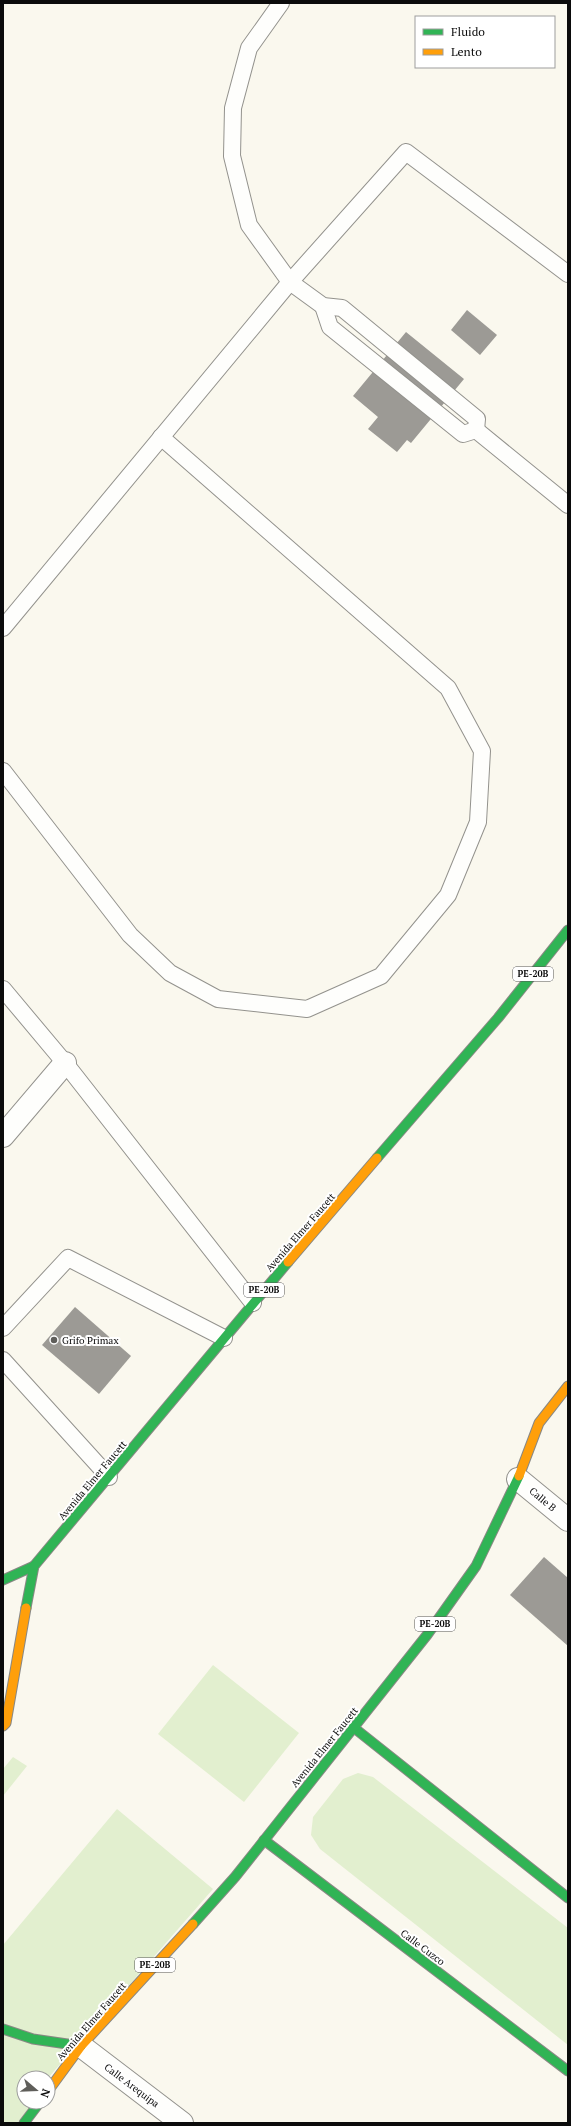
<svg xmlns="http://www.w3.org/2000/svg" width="571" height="2126" font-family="'PT Serif',serif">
<rect width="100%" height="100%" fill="#faf8ee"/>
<g fill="#e2efcf">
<path d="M213,1665L299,1733L244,1802L158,1734Z"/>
<path d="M13,1757L27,1766L3,1796V1769Z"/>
<path d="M358,1773L373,1777L568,1928V2045L320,1849L311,1835L313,1817L343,1779Z"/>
<path d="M117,1809L213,1889L48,2078H24V2102H34L17,2123H3V1945Z"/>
</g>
<g fill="#9c9a95">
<path d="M467,310L497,335L480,355L451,330Z"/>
<path d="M406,332L464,379L411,443L407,440L397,452L368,429L378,417L353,396Z"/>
<path d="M75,1307L131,1356L99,1394L42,1345Z"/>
<path d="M544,1557L568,1578V1646L510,1595Z"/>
</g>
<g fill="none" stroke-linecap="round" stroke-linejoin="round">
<defs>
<g id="lane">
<path d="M281,3L249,48L233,108L232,156L249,225L290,282L323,306L342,308L477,419L476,430"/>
<path d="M323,306L330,327L463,434L476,430"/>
<path d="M476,430L568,505"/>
<path d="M3,628L290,282L406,152L568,274"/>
<path d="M3,771L130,935L170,973L218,999L307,1009L381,976L448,895L478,822L482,751L448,688L161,437"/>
<path d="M3,989L65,1063L253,1303"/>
<path d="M3,1328L68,1258L224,1338"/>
<path d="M3,1360L109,1477"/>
</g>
<g id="street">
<path d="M3,1136L65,1063"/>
<path d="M518,1479L568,1520"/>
<path d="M81,2046L182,2123"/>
</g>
<g id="fast">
<path d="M377,1158L498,1018L568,930"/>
<path d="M3,1580L34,1566"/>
<path d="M26,1608L34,1566L288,1262"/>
<path d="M353,1727L568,1898"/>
<path d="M264,1840L568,2071"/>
<path d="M193,1924L235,1877L427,1635L476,1566L519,1476"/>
<path d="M3,2029L33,2039L81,2046"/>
<path d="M24,2123L40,2102"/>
</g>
<g id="slow">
<path d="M288,1262L377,1158"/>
<path d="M519,1476L539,1423L568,1386"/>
<path d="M3,1726L6,1723L26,1608"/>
<path d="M48,2091L81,2046L193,1924"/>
</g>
</defs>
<use href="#lane" stroke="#93928d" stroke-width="18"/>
<use href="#street" stroke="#93928d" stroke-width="24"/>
<use href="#fast" stroke="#898884" stroke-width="11"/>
<use href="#slow" stroke="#898884" stroke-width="11"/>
<use href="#lane" stroke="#fefefc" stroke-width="16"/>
<use href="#street" stroke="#fefefc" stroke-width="22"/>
<use href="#fast" stroke="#30b455" stroke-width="9"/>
<use href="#slow" stroke="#ff9f0a" stroke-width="9"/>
</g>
<circle fill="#5f5e5a" stroke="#fff" stroke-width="1.5" cx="54" cy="1340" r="4"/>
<g text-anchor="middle" stroke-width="4" stroke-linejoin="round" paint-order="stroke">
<g fill="#fff" stroke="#545454" stroke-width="1">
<rect x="513" y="967" width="40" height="14" rx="3"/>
<rect x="244" y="1283" width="40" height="14" rx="3"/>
<rect x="415" y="1617" width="40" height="14" rx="3"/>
<rect x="135" y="1958" width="40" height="14" rx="3"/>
</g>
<g font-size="9" font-weight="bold" fill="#0b0b0b">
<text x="533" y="977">PE-20B</text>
<text x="264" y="1293">PE-20B</text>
<text x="435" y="1627">PE-20B</text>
<text x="155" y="1968">PE-20B</text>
</g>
<g font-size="10" fill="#0b0b0b" stroke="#fff">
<text transform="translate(300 1232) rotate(-49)" y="4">Avenida Elmer Faucett</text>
<text transform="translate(92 1480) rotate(-50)" y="4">Avenida Elmer Faucett</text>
<text transform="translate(543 1499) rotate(40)" y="4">Calle B</text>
<text transform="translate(324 1747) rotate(-51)" y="4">Avenida Elmer Faucett</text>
<text transform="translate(423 1947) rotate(37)" y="4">Calle Cuzco</text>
<text transform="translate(91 2021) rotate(-49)" y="4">Avenida Elmer Faucett</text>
<text transform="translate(132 2085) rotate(37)" y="4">Calle Arequipa</text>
</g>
<g font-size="10" fill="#0b0b0b" stroke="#fff" text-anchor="start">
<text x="62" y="1344">Grifo Primax</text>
</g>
</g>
<rect width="571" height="2126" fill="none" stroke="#0b0b0b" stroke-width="8"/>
<rect x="415" y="16" width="140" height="52" fill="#ffffff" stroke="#9d9d9d"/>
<rect x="423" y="29" width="20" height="6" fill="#30b455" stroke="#9d9d9d"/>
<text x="451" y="36" font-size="12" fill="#0b0b0b">Fluido</text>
<rect x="423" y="49" width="20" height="6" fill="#ff9f0a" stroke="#9d9d9d"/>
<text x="451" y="56" font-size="12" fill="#0b0b0b">Lento</text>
<g transform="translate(36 2090) rotate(109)"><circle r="19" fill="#ffffff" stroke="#9d9d9d"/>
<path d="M0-3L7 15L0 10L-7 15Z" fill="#5f5e5a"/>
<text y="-6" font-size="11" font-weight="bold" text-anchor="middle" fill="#0b0b0b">N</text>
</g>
</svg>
